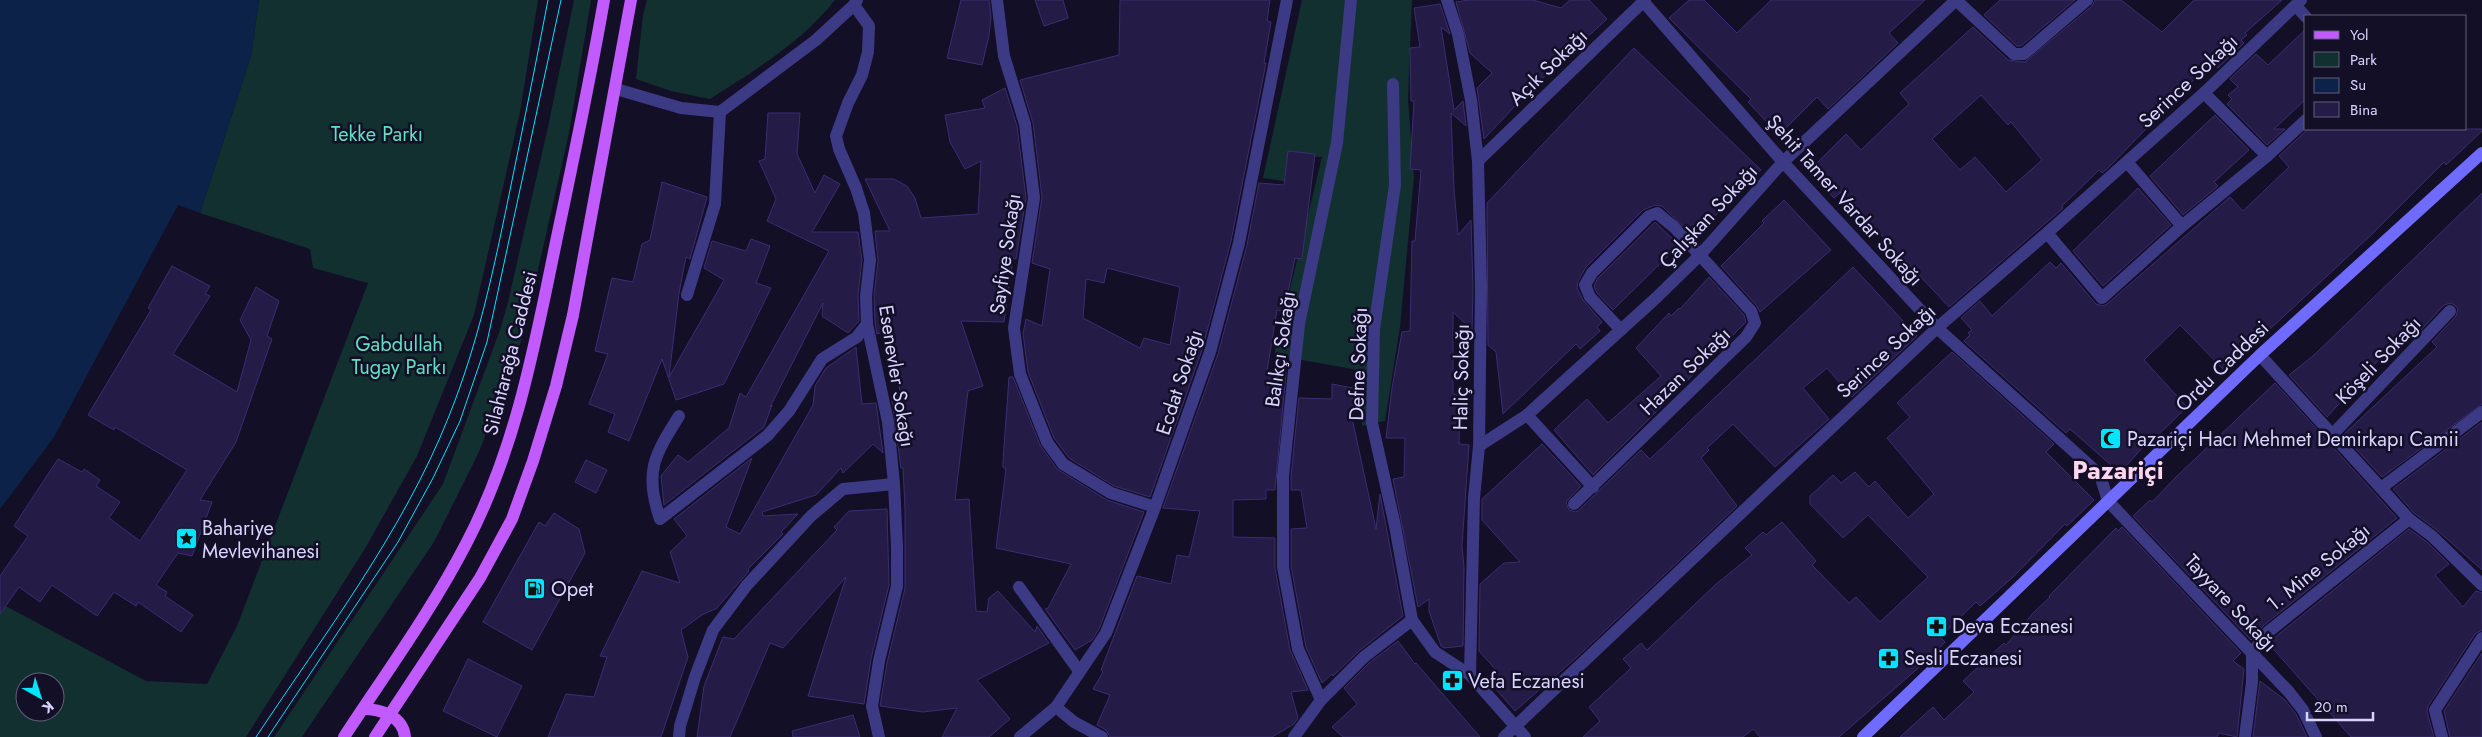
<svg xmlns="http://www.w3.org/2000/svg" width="2482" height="737" font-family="Jost,sans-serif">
<rect width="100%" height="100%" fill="#130f26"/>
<g fill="#12302f" fill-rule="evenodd">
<path d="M259,0H538L520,112L474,315L417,456L366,547L246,737H0V603L146,681L207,684L237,626L368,283L313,268L310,249L200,213L251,56ZM25,682H55V712H25Z"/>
<path d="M574,0H591L569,133L523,336L479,452L434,542L302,737H274L443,484L500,330L508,302L548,127Z"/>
<path d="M647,0H835C803,41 754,71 710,99L671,91L636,79L643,15Z"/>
<path d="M1302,0H1412L1408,100L1414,177L1400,327L1385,421L1362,426L1358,370L1274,355L1322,157L1299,156L1296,183L1263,178Z"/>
</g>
<path fill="#0c2248" d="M0,0H259L251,56L200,213L178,205L54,437L0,509Z"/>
<g fill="#241b47" stroke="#3b2d73" fill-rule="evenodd">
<path d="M961,0H989L991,17L989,36L982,65L947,58Z"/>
<path d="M1035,0H1063L1068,18L1044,26Z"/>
<path d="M1120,0H1270L1267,21L1271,22L1264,63H1266L1231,241L1202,350L1150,497L1114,486L1069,458L1054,438L1028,372L1023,333L1026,319L1042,326L1050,269L1032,263L1042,197L1033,123L1020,80L1119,55ZM1107,268L1180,287L1170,345L1144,338L1140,348L1083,318L1086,279L1104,283Z"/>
<path d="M1469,0H1533L1561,8L1570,0H1589L1607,19L1534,86L1484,139L1477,88L1492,73L1470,53L1456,2Z"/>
<path d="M1689,0H1704L1737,33L1771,0H1925L1889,33L1898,43L1828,109L1817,97L1779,135L1748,102L1751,99L1669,18Z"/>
<path d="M2000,0H2075L2021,46H2017L1984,15Z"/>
<path d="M2095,0H2121L2162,32L2194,0H2282L2245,33L2247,35L2241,40L2244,43L2218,68L2211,62L2107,169L2102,173L2099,170L2062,206L2063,208L1949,307L1841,192L1834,198L1809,171L1846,134L1861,150L1909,104L1900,93L1973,27L2008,60L2025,62L2092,6ZM1981,95L2008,125L2011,122L2042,160L2006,192L1975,157L1960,170L1932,139Z"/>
<path d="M1440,4L1450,34L1441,27L1454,110L1463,101L1466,126L1451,113L1454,189L1458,235L1471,220L1473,287L1472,330L1453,312V394L1460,395L1459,444L1469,445L1462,546L1464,567L1463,646L1444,648L1441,646L1429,611V599L1418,607L1393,479L1404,477L1405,438H1386L1392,388L1402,332L1410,331L1412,241H1415L1421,170L1410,169L1414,101H1411L1410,48L1420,47L1414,8Z"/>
<path d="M2306,29V99L2274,129H2285L2267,145L2227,104L2232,99L2228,95L2238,87L2230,79L2256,54L2268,65Z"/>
<path d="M1634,48L1761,170L1694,237L1662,206L1655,205L1643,210L1586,267L1578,281L1577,288L1583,300L1602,322L1597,327L1600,331L1580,349L1576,344L1503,414L1496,352L1488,345L1487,203Z"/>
<path d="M1005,88L1017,126L1026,198L1016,259L1013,258L1004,322L961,321L983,386L968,391L955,500L969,499L976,611L987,612L989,598L998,591L1035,632L1037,626L1049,643L977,680L1010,719L989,737H942L957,708L923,712L880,706L887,663L905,588V509L903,468H901L892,401L901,400L891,329L877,334L875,323L874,296L878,261L875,231H890L865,179H894L907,186L915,198L921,218L978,214L981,161L965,169L950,142L945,115L985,108L982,100Z"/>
<path d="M768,113H800L797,154L815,193L824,175L840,184L812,232H858L862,260L858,295L859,321L848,333L822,316L823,303L770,407L772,405L764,427L664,505L661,476L678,455L688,462L729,428L740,393L746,397L829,251L767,221L776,199L759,161L765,159Z"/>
<path d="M2215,115L2249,150L2214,182L2218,186L2183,215L2150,176Z"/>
<path d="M2308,129H2482V131L2446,165L2444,162L2371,235L2225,371L2180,325L2144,360L2187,407L2152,441L2150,439L2120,473L2070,429L2066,433L1964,341L1970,335L1968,333L1972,330L1961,318L1980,301L1992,316L2050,262L2056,268L2061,263L2096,304L2103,306L2107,304L2230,197L2243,211L2289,167L2279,156Z"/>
<path d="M1288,151L1315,154L1302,259L1295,258L1284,312L1277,310L1267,371L1286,373L1275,490H1266V499L1233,500V537L1275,538V568L1290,650L1308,690L1291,692L1298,718L1294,724L1272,737H1110L1106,730L1097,725L1110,695L1093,689L1103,672L1101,670L1137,576L1171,584L1177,555L1189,557L1200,511L1163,508L1218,354L1247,245L1259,183L1284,185Z"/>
<path d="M662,182L707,197L690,259L686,257L679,293L669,377L724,280L704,268L712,241L746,251L751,239L770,246L756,283L771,288L724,384L676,400L662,359L629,441L608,432L615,414L589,404L608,354L595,351L612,278L633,282L642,244L650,240Z"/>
<path d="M2138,188L2171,225L2103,286L2073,251Z"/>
<path d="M2482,193V404L2382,477L2343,435L2437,347L2432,342L2456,316L2458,309L2456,306L2451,303L2444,305L2420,331L2412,323L2327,417L2289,375L2313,356Z"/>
<path d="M1784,200L1831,250L1760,312L1757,306L1721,266L1764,223L1762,221Z"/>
<path d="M1655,222L1679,245L1613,310L1597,293L1594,286L1598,278Z"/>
<path d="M172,266L210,286L205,294L210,296L173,354L237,392L251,340L240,320L256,287L279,301L267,336L272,339L236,442L200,500L212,502L192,556L178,553L156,585L167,592L165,596L193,615L181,632L138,602L136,606L114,592L97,616L52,585L40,602L19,587L0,614V576L28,536L14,526L58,459L82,472L84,469L100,480L96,486L120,502L109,518L140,541L187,470L115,427L114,430L88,415L151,310L148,308Z"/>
<path d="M1853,267L1917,336L1852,397L1827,368L1803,388L1829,419L1775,467L1733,424L1707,448L1709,450L1701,458L1737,506L1577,657L1515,711L1488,680L1497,671L1479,651L1480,584L1504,563L1520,562L1482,520V499L1542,444L1581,486L1566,502L1569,510L1576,512L1579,510L1641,450L1650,459Z"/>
<path d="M1709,277L1744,315L1746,322L1593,475L1554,430L1587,399L1608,423L1661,376L1636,348L1669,313L1671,316L1679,308L1680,309Z"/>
<path d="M856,347L862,404L876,403L883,453L873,444L843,473L841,468L816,495L762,512L763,516L798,514L781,532L783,534L748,569L749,571L717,608L702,615L681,630L688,657L661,737H548L566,694L594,697L607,657L600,656L642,571L680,583L670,552L687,536L674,519L752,458L726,527L740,534L813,405L815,386L826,368Z"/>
<path d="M1952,352L2054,444L2046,452L2094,500L2067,526L2065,524L2013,577L1980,606L1976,602L1940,637L1945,642L1932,656L1839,737H1760L1753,729L1743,737H1583L1600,721L1589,707L1631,668L1623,659L1641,643L1647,650L1715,585L1752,555L1745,548L1763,532L1766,535L1782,522L1816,561L1812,565L1849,603L1856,597L1880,622L1928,577L1868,515L1843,538L1810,504V496L1833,475L1841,483L1855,472L1869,487L1875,481L1908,518L1934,494L1887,438L1910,417L1897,403Z"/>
<path d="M1009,377H1013L1040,445L1057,469L1107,500L1144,512L1099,629L1092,640L1075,650L1045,609L1048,608L1071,564L996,548L1006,469L1003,467V461Z"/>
<path d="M2275,383L2397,518L2263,626L2251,640L2133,516L2150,500L2152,502L2176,477Z"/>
<path d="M1332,384L1353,388L1352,418L1376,529L1380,494L1403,616L1359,651L1333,676L1332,674L1322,683L1306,647L1291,566V529L1307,528L1301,490H1291V476L1299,398L1332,399Z"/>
<path d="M2482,422V570L2437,530L2414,513L2393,489Z"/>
<path d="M586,460L607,470L596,493L575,482Z"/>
<path d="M887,509L889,585L871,659L864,704L808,696L846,577L783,648L770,643L730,737H697L704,686L723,637L734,639L837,530L834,527L849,511Z"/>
<path d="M554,513L579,529L585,553L532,650L483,622L539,522L545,526Z"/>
<path d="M2122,527L2241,653L2233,661L2244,669L2237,737L2219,733L2217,737H1900L1933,707L1944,720L1974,692L1963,681L2004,643L2006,645L2034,612L2050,597L2049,596L2116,528L2118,531Z"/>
<path d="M2409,529L2427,542L2449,564L2435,575L2463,607L2476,591L2482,593V630L2475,634L2428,706L2427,712L2434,737H2351L2269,644L2274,638Z"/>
<path d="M1398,641L1415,664L1416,663L1480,737H1343L1332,727L1357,704L1344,688L1369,663Z"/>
<path d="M2482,653V737H2450L2444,711Z"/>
<path d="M468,659L522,686L497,737L443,711Z"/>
<path d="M2260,681L2285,700L2296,714L2307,737H2253Z"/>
<path d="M853,715L860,737H793L792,731Z"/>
</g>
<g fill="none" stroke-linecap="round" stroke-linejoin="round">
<g stroke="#3d3a85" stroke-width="12">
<path d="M997,0L1004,56L1025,124L1034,198L1014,328L1020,374L1047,442L1063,464L1111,493L1155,507"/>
<path d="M1447,0L1458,34L1471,100L1478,161L1481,287L1479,446L1474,498L1470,675L1525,737"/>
<path d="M1642,0L1783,162L1937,328L2100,475L2108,501L2289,692L2303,710L2316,737"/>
<path d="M1956,0L2014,54H2024L2087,0"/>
<path d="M854,5L869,26L868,52L862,75L848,103L836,136L839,149L856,188L864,213L870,260L866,296L867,324L888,422L894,484L897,547V586L879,661L872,706L879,737"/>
<path d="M2296,6L2306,17"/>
<path d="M1393,84L1395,185L1374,329L1372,423L1395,526L1412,620L1435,652L1470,675"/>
<path d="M616,89L681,108L720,112L816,40L854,5L857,0"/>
<path d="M2204,93L2267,156L2306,120"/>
<path d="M1478,161L1645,0"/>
<path d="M2127,162L2182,226"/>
<path d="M2047,233L2102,298L2182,226L2267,156"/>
<path d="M687,295L715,204L720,112"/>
<path d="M2260,355L2409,519L2432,536L2482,585"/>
<path d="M1527,415L1593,487"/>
<path d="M679,416C654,456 644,472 660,519L767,436L789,411L822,359L857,337L867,324"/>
<path d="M2332,435L2450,311"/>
<path d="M1479,446L1527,415L1656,298L1700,255L1783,162L1956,0"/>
<path d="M2381,488L2482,412"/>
<path d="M1574,504L1746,337L1755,323L1751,311L1674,227L1657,213L1649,216L1592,273L1585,285L1590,297L1621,330"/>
<path d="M1019,587L1079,671"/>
<path d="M1321,700L1298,649L1283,567V476L1299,324L1337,143L1351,0"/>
<path d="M1056,707L1074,722L1102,737"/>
<path d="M679,737L680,726L695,677L713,630L747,585L811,516L843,489L894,484"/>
<path d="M1020,737L1056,707L1106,633L1155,507L1210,352L1239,243L1287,0"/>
<path d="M1294,737L1321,700L1364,657L1412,620"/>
<path d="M1504,737L1937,328L2047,233L2204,93L2301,0"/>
<path d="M2245,737L2252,682V653L2268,632L2409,519"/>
<path d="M2442,737L2435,710L2482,638"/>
</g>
<path stroke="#6f6bff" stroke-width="12" d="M1863,737L2260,355L2482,153"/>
<g stroke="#c25bff" stroke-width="12">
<path d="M363,709C380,709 403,716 405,737"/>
<path d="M344,737C386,673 432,610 467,542C516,448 535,344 556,242C573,161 590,81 604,0"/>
<path d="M375,737L480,578L512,519L533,461L556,386L573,315L631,0"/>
</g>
<g stroke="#00e5ff" stroke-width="1">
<path d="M256,737C325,633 403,532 449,416C479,341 494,268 510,190C523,127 536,63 548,0"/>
<path d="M268,737L398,542L433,478L460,421L487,342L561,0"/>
</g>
</g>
<defs>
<symbol id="mosque-square" viewBox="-11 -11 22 22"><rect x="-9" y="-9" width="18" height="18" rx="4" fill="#00e5ff" stroke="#130f26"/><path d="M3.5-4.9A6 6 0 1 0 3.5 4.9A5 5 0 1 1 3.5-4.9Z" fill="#111"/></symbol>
<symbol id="sight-square" viewBox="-11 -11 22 22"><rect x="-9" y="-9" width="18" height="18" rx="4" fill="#00e5ff" stroke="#130f26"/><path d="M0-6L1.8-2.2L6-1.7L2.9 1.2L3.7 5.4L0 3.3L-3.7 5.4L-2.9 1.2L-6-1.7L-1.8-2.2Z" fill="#111"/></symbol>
<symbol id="fuel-square" viewBox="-11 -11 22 22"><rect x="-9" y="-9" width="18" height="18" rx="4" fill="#00e5ff" stroke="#130f26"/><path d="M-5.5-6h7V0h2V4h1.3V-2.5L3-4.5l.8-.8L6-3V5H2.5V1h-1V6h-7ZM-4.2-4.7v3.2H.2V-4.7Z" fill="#111"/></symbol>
<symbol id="pharmacy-square" viewBox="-11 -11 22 22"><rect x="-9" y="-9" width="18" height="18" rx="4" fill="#00e5ff" stroke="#130f26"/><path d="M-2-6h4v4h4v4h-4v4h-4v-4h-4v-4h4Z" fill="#111"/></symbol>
</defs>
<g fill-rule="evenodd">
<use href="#mosque-square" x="2098" y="426" width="25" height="25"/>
<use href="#sight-square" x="174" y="526" width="25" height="25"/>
<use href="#fuel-square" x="522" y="576" width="25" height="25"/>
<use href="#pharmacy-square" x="1924" y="614" width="25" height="25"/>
<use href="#pharmacy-square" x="1876" y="646" width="25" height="25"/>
<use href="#pharmacy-square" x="1440" y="668" width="25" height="25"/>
</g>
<g text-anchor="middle" stroke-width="5" stroke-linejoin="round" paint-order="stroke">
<g font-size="20" fill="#d9d4ff" stroke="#130f26">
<text transform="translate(1548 67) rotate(-44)" y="7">Açık Sokağı</text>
<text transform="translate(2188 81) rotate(-43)" y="7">Serince Sokağı</text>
<text transform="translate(1845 200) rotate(48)" y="7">Şehit Tamer Vardar Sokağı</text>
<text transform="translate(1708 216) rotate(-47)" y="7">Çalışkan Sokağı</text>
<text transform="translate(1005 254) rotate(-82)" y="7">Sayfiye Sokağı</text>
<text transform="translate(1280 349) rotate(-82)" y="7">Balıkçı Sokağı</text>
<text transform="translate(1886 351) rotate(-43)" y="7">Serince Sokağı</text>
<text transform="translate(510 353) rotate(-76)" y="7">Silahtarağa Caddesi</text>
<text transform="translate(2378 360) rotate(-46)" y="7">Köşeli Sokağı</text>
<text transform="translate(1358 364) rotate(-88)" y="7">Defne Sokağı</text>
<text transform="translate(2222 366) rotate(-44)" y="7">Ordu Caddesi</text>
<text transform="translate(1685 371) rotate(-44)" y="7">Hazan Sokağı</text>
<text transform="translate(897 376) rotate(81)" y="7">Esenevler Sokağı</text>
<text transform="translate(1461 377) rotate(-89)" y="7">Haliç Sokağı</text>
<text transform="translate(1179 382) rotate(-72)" y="7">Ecdat Sokağı</text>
<text transform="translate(2318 567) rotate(-39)" y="7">1. Mine Sokağı</text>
<text transform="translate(2231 603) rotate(47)" y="7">Tayyare Sokağı</text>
</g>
<g font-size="20" fill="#5fe0c0" stroke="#130f26">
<text x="377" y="141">Tekke Parkı</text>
<text x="399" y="351">Gabdullah<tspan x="399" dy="23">Tugay Parkı</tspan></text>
</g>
<g font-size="20" fill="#d9d4ff" stroke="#130f26" text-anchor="start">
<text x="2127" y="446">Pazariçi Hacı Mehmet Demirkapı Camii</text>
<text x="202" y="535">Bahariye<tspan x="202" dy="23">Mevlevihanesi</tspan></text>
<text x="551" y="596">Opet</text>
<text x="1952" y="633">Deva Eczanesi</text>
<text x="1904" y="665">Sesli Eczanesi</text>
<text x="1468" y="688">Vefa Eczanesi</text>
</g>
<g font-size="25" font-weight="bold" fill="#ffd6f0" stroke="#130f26">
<text x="2118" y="479">Pazariçi</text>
</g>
</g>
<rect x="2304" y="15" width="162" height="115" fill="#130f26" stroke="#625e7d"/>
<rect x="2314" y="31" width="25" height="8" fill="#c25bff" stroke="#625e7d"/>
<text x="2350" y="40" font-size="15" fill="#d9d4ff">Yol</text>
<rect x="2314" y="52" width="25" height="15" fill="#12302f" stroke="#625e7d"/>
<text x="2350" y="65" font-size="15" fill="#d9d4ff">Park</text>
<rect x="2314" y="78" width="25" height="15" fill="#0c2248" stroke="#625e7d"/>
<text x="2350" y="90" font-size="15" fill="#d9d4ff">Su</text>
<rect x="2314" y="102" width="25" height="15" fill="#241b47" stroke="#625e7d"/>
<text x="2350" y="115" font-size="15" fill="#d9d4ff">Bina</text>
<g transform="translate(40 697) rotate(141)"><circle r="24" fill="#130f26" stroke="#625e7d"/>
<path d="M0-4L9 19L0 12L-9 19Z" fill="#00e5ff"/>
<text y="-8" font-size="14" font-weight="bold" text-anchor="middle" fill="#d9d4ff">K</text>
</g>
<path d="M2307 712v8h66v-8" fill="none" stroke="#d9d4ff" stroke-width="2.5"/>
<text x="2314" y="712" font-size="15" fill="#d9d4ff" stroke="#130f26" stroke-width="4" paint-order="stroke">20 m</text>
</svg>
